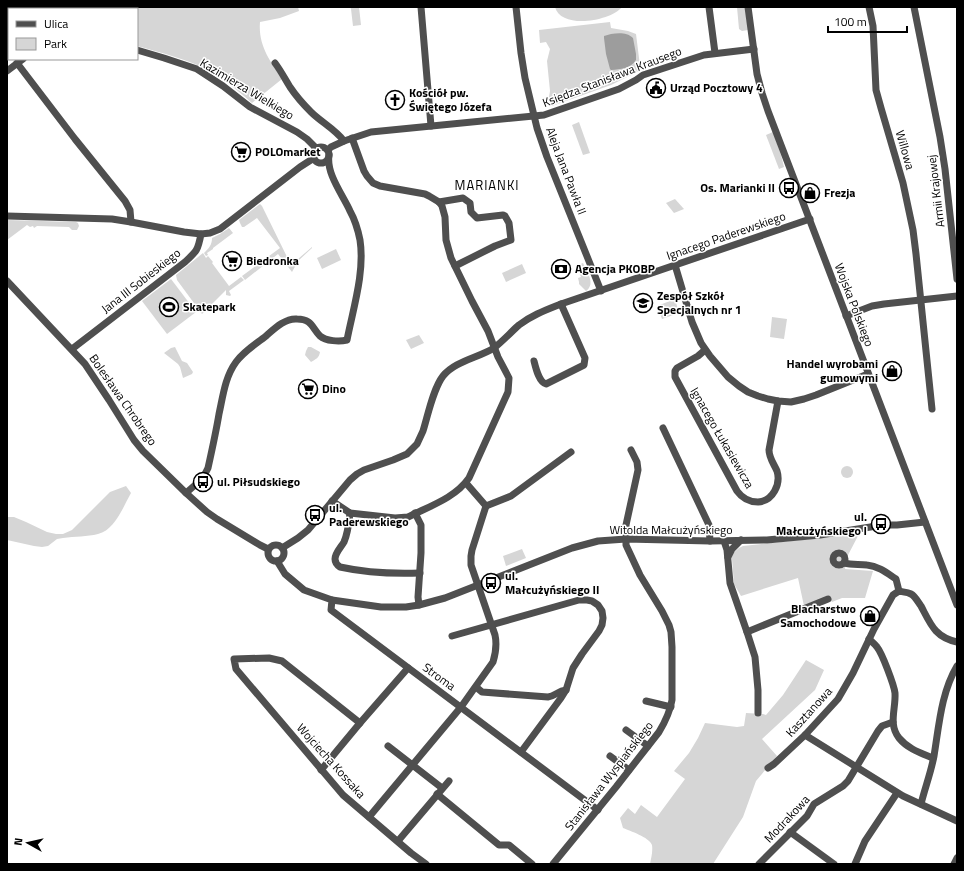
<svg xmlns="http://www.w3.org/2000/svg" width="964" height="871" font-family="'Titillium Web',sans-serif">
<rect width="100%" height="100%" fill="#fff"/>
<g fill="#d6d6d6">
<path d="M97,7H298L299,11L280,18L260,22C258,45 270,61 282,79L252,103C239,92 225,79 210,71C187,59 162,53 137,46V9H95Z"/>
<path d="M350,7H359L361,25L353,26L351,9Z"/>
<path d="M555,7H622C611,21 561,30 555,7Z"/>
<path d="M737,7H745L748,30L742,31L739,29Z"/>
<path d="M610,22L611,28L628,31L636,34L640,66L639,71L611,85L552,106L549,97L550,91L547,61L550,49L546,42L540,43L539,30Z"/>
<path d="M579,122L590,153L583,155L572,125Z"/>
<path d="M773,132L781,155L784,167L779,169L766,135Z"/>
<path d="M675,199L684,209L674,213L666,203Z"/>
<path d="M260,204L262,206L291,265L312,247V248L298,261L292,272L278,254L245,280L242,276L280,248L257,218L244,227H242L240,223L239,220Z"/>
<path d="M7,220L76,222L78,223L79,226L77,230H72L69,227L37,226L34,228L33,226L30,227L27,225L7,240Z"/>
<path d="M229,228L233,233L213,248V249L207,253L208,255L206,256L204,253C209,248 212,245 212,238L220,234Z"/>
<path d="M336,249L341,260L322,269L317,258Z"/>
<path d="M203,253L206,258L208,256L213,262L212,263L229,286L241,277L244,280L229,291L231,295L230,296L226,295V290L202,314L177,280L176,275Z"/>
<path d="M583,263C587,272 596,284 586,291L579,284V282L578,278L581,277L576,266Z"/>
<path d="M522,264L526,273L506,282L502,273Z"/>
<path d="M171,279L196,312L167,334L142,301Z"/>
<path d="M675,299L679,313L662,319L657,306Z"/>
<path d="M772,317L787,319L784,339L770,337Z"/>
<path d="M419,335L424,343L411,349L406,340Z"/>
<path d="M175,347L182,361L187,363L193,372L192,374L183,378L180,367L178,364L164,353L171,348Z"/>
<path d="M308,347H311L320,352C319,358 316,359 311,362L305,355L306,351Z"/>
<circle cx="847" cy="472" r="6"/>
<path d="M126,486L131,493C123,507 115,530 98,534C87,537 75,536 63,538L57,539L48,546L42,547L34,546L7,540V517H14L26,522L47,532L56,534H63L72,530L110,492Z"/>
<path d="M859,534L847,557L845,569L873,571L865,598H842L832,602L829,597L804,606L798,578L741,596L734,584L732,559V554L739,548L743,546Z"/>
<path d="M522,549L526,558L506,566L503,556Z"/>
<path d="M806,660L824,670L815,690L762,739L777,756L756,781L743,817L713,864H650C651,858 653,852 652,845C649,837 630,831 623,828L620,818L628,808L635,814L641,805L657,817L685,779L674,771L689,753L698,738L705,723L737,727L744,726L746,713L763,714L766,715L783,695Z"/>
</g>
<path fill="#9d9d9d" d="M611,34C618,33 627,32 633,38L636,54V60C630,69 621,69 611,70L610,69L606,54L604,38V36Z"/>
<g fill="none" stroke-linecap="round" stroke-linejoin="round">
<g stroke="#4f4f4f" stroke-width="7">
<path d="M63,7L65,9"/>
<path d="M421,7L431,126"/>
<path d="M516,7L521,53L525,78L537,128L547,157L601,291"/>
<path d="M709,7L715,53"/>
<path d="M748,7L757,74L762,93L768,111L957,605"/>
<path d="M869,7L873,26L876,90L881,108L903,183L913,230L916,254L932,409"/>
<path d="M914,7L940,137L945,169L957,279"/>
<path d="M137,50L164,58L197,69L223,86L250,107L297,132L307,139L317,149"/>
<path d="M17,63L75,139L125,201L130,210L131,222"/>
<path d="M275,63C281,71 285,79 290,87C296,96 303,104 311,112C321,122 335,129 344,141L371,132L544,115L619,89L636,80L643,75L704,55L754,49"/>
<path d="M7,71L23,59"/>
<circle cx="321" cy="155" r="8"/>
<path d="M328,150L331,147L344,141"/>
<path d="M439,202L463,198L470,203L471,212L477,218L503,215L505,216L509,223L511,240L495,246L455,266"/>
<path d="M7,216L112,219L131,222L184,232L201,234"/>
<path d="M675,265L692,322L701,343L710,356L728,377L739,386L748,392L758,396L768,399L778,401L791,402L804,399L816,395L868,374"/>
<path d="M7,281L85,364L109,400L134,440L143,451L186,493L207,512L217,519L260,545L268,549"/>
<path d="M846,316L872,306L884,304L957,296"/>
<path d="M72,349L185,262C197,251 198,250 201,234L210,233L220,229L300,167L314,158"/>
<path d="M705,350L698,356L677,368L675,371V377L737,491C742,498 749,502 758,502C773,501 781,484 777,471C774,464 769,458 769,450L778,401"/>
<path d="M534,361C536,369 539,382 546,384L584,365L585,358L561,304"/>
<path d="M663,428L709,525L710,541"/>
<path d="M466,483L486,506"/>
<path d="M186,493L203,478L208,468C212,450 216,432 219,414C223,396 225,377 236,362C244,351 256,344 266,336C274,329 285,318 297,319C312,319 312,328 320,336C326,341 339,342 347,340C353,309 365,272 360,240C358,230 355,220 350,211C343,195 326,174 329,155"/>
<path d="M332,501L350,513L395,518L408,517C430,506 455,498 469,478L508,392L509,378L498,357L488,331L472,301L451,258L446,240L445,217L442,206L439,202L429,196L425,194L380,186L373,183L367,176L364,171L352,138"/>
<path d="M486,506L511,496L571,452"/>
<path d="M350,513C349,522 348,533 344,542C341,547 335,553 335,559C335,563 337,565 340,567C367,573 392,574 420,573"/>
<path d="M415,513L421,525V553L418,597L419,605"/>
<path d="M724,541L727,550L730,583L747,632L755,657L758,690V713"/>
<circle cx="276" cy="553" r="8"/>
<path d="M282,548L298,538L308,530L350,480L357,474L364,470L393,460L407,454L417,444L423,431C428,415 433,389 443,376C455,361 478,358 494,348C503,341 511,332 519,325C532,315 546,310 561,304L810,219"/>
<circle cx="839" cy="559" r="6"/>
<path d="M728,557L732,549L741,540"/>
<path d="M277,561L285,574L304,590L332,600L331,610L598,810"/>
<path d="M844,563C852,565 859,564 867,565C878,566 887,573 896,579L899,591"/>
<path d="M332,600L381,607H406L419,605L445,598L572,548L598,541L626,539L710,541L767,540L820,535L883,525H897L925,522"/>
<path d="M747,632L828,599"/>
<path d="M452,636L579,600H587L592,601L598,605L602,611L603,618L602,625L599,631L582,654L573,668L566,690L561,698L521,752"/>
<path d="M869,639C872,642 875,644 877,647C882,653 894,685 895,693C896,709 888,724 899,738C908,749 921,753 933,758"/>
<path d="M476,687L482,692L548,697C555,696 558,691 566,690"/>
<path d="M646,701L671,707"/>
<path d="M360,723L282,661L269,658L234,659L236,669L343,795L411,853L426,864"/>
<path d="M626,730L648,746"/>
<path d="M805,735L903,796L957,821"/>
<path d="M388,746L442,788"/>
<path d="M610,756L629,770"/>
<path d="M768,768L774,764L805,735L838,699L853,673L874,629L893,595L899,591C902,592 907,592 911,594C915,596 918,602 921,606C931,625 935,637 957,642"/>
<path d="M321,770L360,723L408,668"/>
<path d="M437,794L499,845H509L532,864"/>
<path d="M921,804C925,788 931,772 934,756C939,726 941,693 957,666"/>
<path d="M369,817L461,707L493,662C496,652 497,644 495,635L471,565V556L472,550L486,506"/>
<path d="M790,832L834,864"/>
<path d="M398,841L449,781"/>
<path d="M553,864L616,787L659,732C665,722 670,712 672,700V647L671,632L669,625L662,611L640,575L626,545V525L638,470L637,462L631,450"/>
<path d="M759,864L807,816L814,804L843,786L848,781L878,731L882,726L893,722"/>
<path d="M855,864L865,841L897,793"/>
<path d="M954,864L957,858"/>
</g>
</g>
<defs>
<symbol id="civic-ring" viewBox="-11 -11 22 22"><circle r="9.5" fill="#fff" stroke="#000" stroke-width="1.5"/><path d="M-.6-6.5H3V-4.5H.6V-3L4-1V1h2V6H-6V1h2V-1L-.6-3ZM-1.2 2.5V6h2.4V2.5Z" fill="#000"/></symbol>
<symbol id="church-ring" viewBox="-11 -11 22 22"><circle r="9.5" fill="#fff" stroke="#000" stroke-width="1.5"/><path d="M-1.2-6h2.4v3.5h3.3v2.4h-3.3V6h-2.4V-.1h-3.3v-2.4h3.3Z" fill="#000"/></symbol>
<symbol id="supermarket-ring" viewBox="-11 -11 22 22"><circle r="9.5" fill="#fff" stroke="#000" stroke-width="1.5"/><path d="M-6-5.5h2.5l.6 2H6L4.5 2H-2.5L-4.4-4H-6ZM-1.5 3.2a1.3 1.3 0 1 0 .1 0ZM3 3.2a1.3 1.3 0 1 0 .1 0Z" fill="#000"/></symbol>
<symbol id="bus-ring" viewBox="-11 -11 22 22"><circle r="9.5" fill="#fff" stroke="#000" stroke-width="1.5"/><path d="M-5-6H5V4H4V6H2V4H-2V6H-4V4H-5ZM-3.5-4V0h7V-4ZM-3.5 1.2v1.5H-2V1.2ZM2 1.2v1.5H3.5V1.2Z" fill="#000"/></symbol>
<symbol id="shop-ring" viewBox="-11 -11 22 22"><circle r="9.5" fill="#fff" stroke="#000" stroke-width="1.5"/><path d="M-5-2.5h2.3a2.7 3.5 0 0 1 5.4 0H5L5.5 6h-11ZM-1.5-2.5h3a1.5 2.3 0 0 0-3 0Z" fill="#000"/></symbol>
<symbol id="bank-ring" viewBox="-11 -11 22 22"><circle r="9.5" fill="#fff" stroke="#000" stroke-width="1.5"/><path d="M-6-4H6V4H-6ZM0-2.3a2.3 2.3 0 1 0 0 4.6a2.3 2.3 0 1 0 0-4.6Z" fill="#000"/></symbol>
<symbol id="school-ring" viewBox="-11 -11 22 22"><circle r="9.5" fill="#fff" stroke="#000" stroke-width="1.5"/><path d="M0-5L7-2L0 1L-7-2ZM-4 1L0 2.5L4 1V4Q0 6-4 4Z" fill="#000"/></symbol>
<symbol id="stadium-ring" viewBox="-11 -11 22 22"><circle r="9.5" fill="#fff" stroke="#000" stroke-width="1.5"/><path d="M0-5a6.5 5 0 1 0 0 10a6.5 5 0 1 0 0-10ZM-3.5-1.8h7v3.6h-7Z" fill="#000"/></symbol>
</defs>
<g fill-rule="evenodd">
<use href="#civic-ring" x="645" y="77" width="22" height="22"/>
<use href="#church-ring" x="384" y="89" width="22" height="22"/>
<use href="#supermarket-ring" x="230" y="141" width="22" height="22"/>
<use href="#bus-ring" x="778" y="177" width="22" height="22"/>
<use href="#shop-ring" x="799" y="182" width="22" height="22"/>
<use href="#supermarket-ring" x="221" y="250" width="22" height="22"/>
<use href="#bank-ring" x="550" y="258" width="22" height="22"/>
<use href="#school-ring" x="632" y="292" width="22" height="22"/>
<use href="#stadium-ring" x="158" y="296" width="22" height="22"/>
<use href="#shop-ring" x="881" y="360" width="22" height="22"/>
<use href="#supermarket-ring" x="297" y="378" width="22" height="22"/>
<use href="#bus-ring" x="192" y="471" width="22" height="22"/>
<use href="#bus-ring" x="304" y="504" width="22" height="22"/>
<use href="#bus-ring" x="870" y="513" width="22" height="22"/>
<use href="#bus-ring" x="480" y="572" width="22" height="22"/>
<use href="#shop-ring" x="859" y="605" width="22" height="22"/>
</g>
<g text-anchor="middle" stroke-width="3" stroke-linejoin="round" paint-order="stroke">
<g font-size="12" fill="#000" stroke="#fff">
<text transform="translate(612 77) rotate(-21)" y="4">Księdza Stanisława Krausego</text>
<text transform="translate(247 89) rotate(31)" y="4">Kazimierza Wielkiego</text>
<text transform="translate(905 150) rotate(74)" y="4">Willowa</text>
<text transform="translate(566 171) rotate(69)" y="4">Aleja Jana Pawła II</text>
<text transform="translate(936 191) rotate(-97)" y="4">Armii Krajowej</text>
<text transform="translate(726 236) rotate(-19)" y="4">Ignacego Paderewskiego</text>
<text transform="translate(141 281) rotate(-38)" y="4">Jana III Sobieskiego</text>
<text transform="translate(854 305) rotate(69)" y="4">Wojska Polskiego</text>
<text transform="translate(123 400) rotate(55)" y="4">Bolesława Chrobrego</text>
<text transform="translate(722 438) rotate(60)" y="4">Ignacego Łukasiewicza</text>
<text x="671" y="534">Witolda Małcużyńskiego</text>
<text transform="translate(439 677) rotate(36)" y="4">Stroma</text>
<text transform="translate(809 712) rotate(-48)" y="4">Kasztanowa</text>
<text transform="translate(331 761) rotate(48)" y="4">Wojciecha Kossaka</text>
<text transform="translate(609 776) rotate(-52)" y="4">Stanisława Wyspiańskiego</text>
<text transform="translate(787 819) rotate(-47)" y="4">Modrakowa</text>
</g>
<g font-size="12" font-weight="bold" fill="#000" stroke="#fff" text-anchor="start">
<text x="670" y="92">Urząd Pocztowy 4</text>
<text x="409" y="97">Kościół pw.<tspan x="409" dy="14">Świętego Józefa</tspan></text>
<text x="255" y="156">POLOmarket</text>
<text x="775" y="192" text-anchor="end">Os. Marianki II</text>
<text x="824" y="197">Frezja</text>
<text x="246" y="265">Biedronka</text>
<text x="575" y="273">Agencja PKOBP</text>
<text x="657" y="300">Zespół Szkół<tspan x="657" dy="14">Specjalnych nr 1</tspan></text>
<text x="183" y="311">Skatepark</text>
<text x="878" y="368" text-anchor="end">Handel wyrobami<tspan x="878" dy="14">gumowymi</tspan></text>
<text x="322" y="393">Dino</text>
<text x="217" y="486">ul. Piłsudskiego</text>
<text x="329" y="512">ul.<tspan x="329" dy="14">Paderewskiego</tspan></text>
<text x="867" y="521" text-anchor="end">ul.<tspan x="867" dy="14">Małcużyńskiego I</tspan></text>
<text x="505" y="580">ul.<tspan x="505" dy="14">Małcużyńskiego II</tspan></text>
<text x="856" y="613" text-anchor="end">Blacharstwo<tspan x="856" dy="14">Samochodowe</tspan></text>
</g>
<g font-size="13" letter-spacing="1" fill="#000" stroke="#fff">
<text x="487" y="190">MARIANKI</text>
</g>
</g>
<rect width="964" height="871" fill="none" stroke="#000000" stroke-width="16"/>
<rect x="8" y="8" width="130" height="52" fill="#ffffff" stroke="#999999"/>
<rect x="16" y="21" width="20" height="6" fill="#4f4f4f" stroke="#999999"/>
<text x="44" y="28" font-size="12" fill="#000000">Ulica</text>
<rect x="16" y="38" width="20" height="12" fill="#d6d6d6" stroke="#999999"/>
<text x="44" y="48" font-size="12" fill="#000000">Park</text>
<g transform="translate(28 843) rotate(278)" stroke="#ffffff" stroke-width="3" paint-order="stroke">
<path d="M0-3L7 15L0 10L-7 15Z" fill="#000000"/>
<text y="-6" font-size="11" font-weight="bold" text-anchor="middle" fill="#000000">N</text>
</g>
<path d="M828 26v6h79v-6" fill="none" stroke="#000000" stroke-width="2"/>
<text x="834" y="26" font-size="12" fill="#000000" stroke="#ffffff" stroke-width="3" paint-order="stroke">100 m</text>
</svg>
